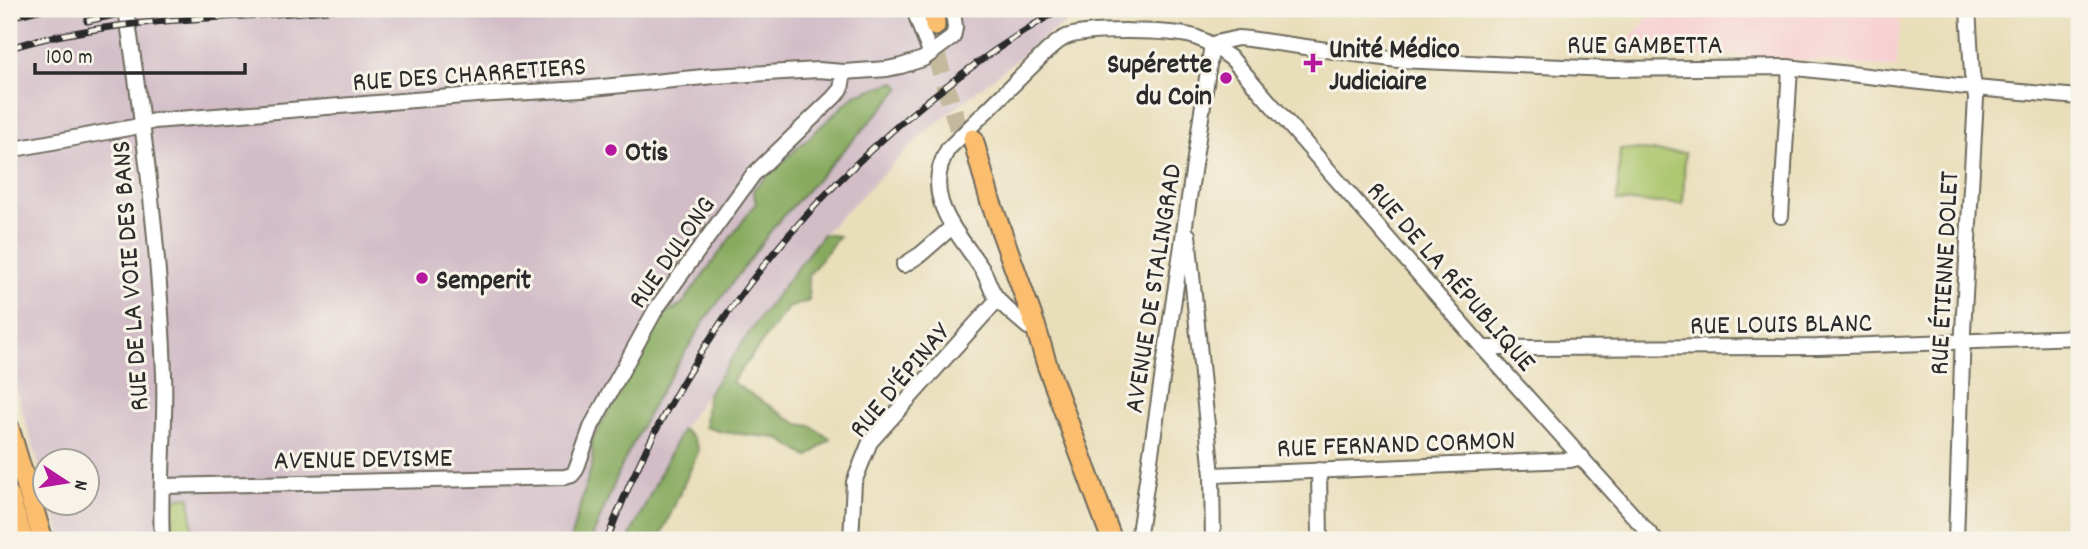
<svg xmlns="http://www.w3.org/2000/svg" width="2088" height="549" font-family="Dekko,sans-serif">
<rect width="100%" height="100%" fill="#f7f3e8"/>
<filter id="ink" filterUnits="userSpaceOnUse"><feTurbulence type="fractalNoise" baseFrequency=".0143" numOctaves="2"/><feDisplacementMap in="SourceGraphic" scale="14" xChannelSelector="R" yChannelSelector="G"/><feConvolveMatrix kernelMatrix="1 2 1 2 8 2 1 2 1" color-interpolation-filters="sRGB"/></filter>
<filter id="wash" filterUnits="userSpaceOnUse"><feTurbulence type="fractalNoise" baseFrequency=".00686" numOctaves="4" result="noise"/><feDisplacementMap in="SourceGraphic" scale="28" xChannelSelector="R" yChannelSelector="G"/><feGaussianBlur stdDeviation="1.57" result="paint"/><feColorMatrix in="noise" values="0 0 0 0 0 0 0 0 0 0 0 0 0 0 0 0 0 1.4 0 .05"/><feComposite in="paint" operator="in"/></filter>
<g filter="url(#wash)">
<rect width="100%" height="100%" fill="#e9deba"/>
<path fill="#f7cfd3" d="M1658,9H1886L1900,19L1896,68L1821,61L1728,55L1612,54Z"/>
<path fill="#d2bdc7" d="M9,9H1090L1051,32L924,133L823,234L760,317L682,429L628,540H62L51,504H88V462H46L45,486L9,367Z"/>
<g fill="#aac46a" stroke="#6a784a" stroke-width="2">
<path d="M1620,149L1685,153L1683,204L1617,201Z"/>
<path d="M190,497L193,540H173L172,505L179,498Z"/>
</g>
<g fill="#87aa5e" stroke="#596a44" stroke-width="2">
<path d="M895,82L901,88L776,224L705,320L656,399L622,465L591,540H570L593,461L591,442L662,316L682,304L756,203L753,189L855,95Z"/>
<path d="M823,234L839,236L808,276L809,301L788,308L732,382L798,424L811,426L830,439L808,457L778,438L722,432L705,427L707,395L760,317Z"/>
<path d="M682,429L693,438L699,450L659,540H628Z"/>
</g>
</g>
<g filter="url(#ink)">
<g fill="none" stroke-linecap="round" stroke-linejoin="round">
<path stroke="#c3ba9d" stroke-width="19" stroke-dasharray="19 10" stroke-linecap="butt" d="M935,26L937,58L964,147"/>
<defs>
<g id="minor">
<path d="M126,9C144,130 160,252 164,375C166,430 159,485 162,540"/>
<path d="M914,9C919,24 923,38 931,53"/>
<path d="M1212,44L1238,38L1249,39L1398,60L1610,69L1787,67L1975,88L2079,97"/>
<path d="M9,150L134,127L154,121L476,95L582,89L714,76L818,70L844,72L887,69L901,66L923,59L953,37L955,28L953,9"/>
<path d="M1781,216L1790,68"/>
<path d="M1188,235L1212,475L1213,540"/>
<path d="M904,265L921,254L952,227"/>
<path d="M1028,327C1018,318 1005,309 997,298C990,290 988,278 982,269C957,231 920,197 948,149L1047,51C1052,47 1058,41 1064,38C1085,28 1172,30 1195,37C1209,42 1220,50 1232,59L1483,348L1655,540"/>
<path d="M1483,348L1818,347L2079,337"/>
<path d="M1319,470L1320,540"/>
<path d="M1212,475L1570,460L1582,457"/>
<path d="M163,486L565,477L572,475L576,470L592,425L656,309L753,175L833,98L841,89L844,72"/>
<path d="M851,540L854,482L870,442L998,299"/>
<path d="M1138,540L1212,44"/>
<path d="M1956,540L1963,331L1976,98L1972,74L1968,9"/>
</g>
<g id="major">
<path d="M934,9L935,26"/>
<path d="M973,139L990,200L1035,325L1047,365L1112,540"/>
<path d="M9,428L43,540"/>
<path d="M9,495L23,540"/>
</g>
</defs>
<use href="#minor" stroke="#6e6a5d" stroke-width="18"/>
<use href="#major" stroke="#6e6a5d" stroke-width="23"/>
<use href="#minor" stroke="#fff" stroke-width="14"/>
<use href="#major" stroke="#fbbd6e" stroke-width="19"/>
<defs>
<g id="rail">
<path d="M155,14L181,9"/>
<path d="M9,17L43,9"/>
<path d="M87,21L142,9"/>
<path d="M37,40C76,32 115,25 155,22C215,16 274,16 334,9"/>
<path d="M9,48L46,38"/>
<path d="M607,540C691,316 855,130 1060,9"/>
</g>
</defs>
<use href="#rail" stroke="#2b2b2b" stroke-width="7"/>
<use href="#rail" stroke="#f7f3e8" stroke-width="4.5" stroke-dasharray="13" stroke-linecap="butt"/>
</g>
</g>
<g fill="#b5179e" stroke="#f7f3e8" stroke-width="2.5">
<path d="M1309.5 52.5h7v7h7v7h-7v7h-7v-7h-7v-7h7z"/>
<circle cx="1226" cy="78" r="7"/>
<circle cx="611" cy="150" r="7"/>
<circle cx="422" cy="278" r="7"/>
</g>
<g text-anchor="middle" stroke-width="6" stroke-linejoin="round" paint-order="stroke">
<g font-size="28" fill="#2b2b2b" stroke="#f7f3e8">
<text x="1645" y="53">RUE GAMBETTA</text>
<text transform="translate(469 72) rotate(-4)" y="10">RUE DES CHARRETIERS</text>
<text transform="translate(670 251) rotate(-55)" y="10">RUE DULONG</text>
<text transform="translate(1942 273) rotate(-87)" y="10">RUE ÉTIENNE DOLET</text>
<text transform="translate(1453 275) rotate(49)" y="10">RUE DE LA RÉPUBLIQUE</text>
<text transform="translate(128 276) rotate(-94)" y="10">RUE DE LA VOIE DES BANS</text>
<text transform="translate(1151 288) rotate(-81)" y="10">AVENUE DE STALINGRAD</text>
<text transform="translate(1781 322) rotate(-1)" y="10">RUE LOUIS BLANC</text>
<text transform="translate(898 379) rotate(-50)" y="10">RUE D'ÉPINAY</text>
<text transform="translate(1396 442) rotate(-2)" y="10">RUE FERNAND CORMON</text>
<text transform="translate(363 457) rotate(-1)" y="10">AVENUE DEVISME</text>
</g>
<g font-size="28" font-weight="bold" fill="#2b2b2b" stroke="#f7f3e8" text-anchor="start">
<text x="1329" y="57">Unité Médico<tspan x="1329" dy="32">Judiciaire</tspan></text>
<text x="1212" y="72" text-anchor="end">Supérette<tspan x="1212" dy="32">du Coin</tspan></text>
<text x="625" y="160">Otis</text>
<text x="436" y="288">Semperit</text>
</g>
</g>
<rect width="2088" height="549" fill="none" stroke="#f7f3e8" stroke-width="35"/>
<g transform="translate(66 482) rotate(102)"><circle r="33" fill="#f7f3e8" stroke="#a5a39c" stroke-width="2"/>
<path d="M0-5L12 26L0 18L-12 26Z" fill="#b5179e"/>
<text y="-10" font-size="19" font-weight="bold" text-anchor="middle" fill="#2b2b2b">N</text>
</g>
<path d="M35 63v10h210v-10" fill="none" stroke="#2b2b2b" stroke-width="3.5"/>
<text x="46" y="63" font-size="21" fill="#2b2b2b" stroke="#f7f3e8" stroke-width="5" paint-order="stroke">100 m</text>
</svg>
